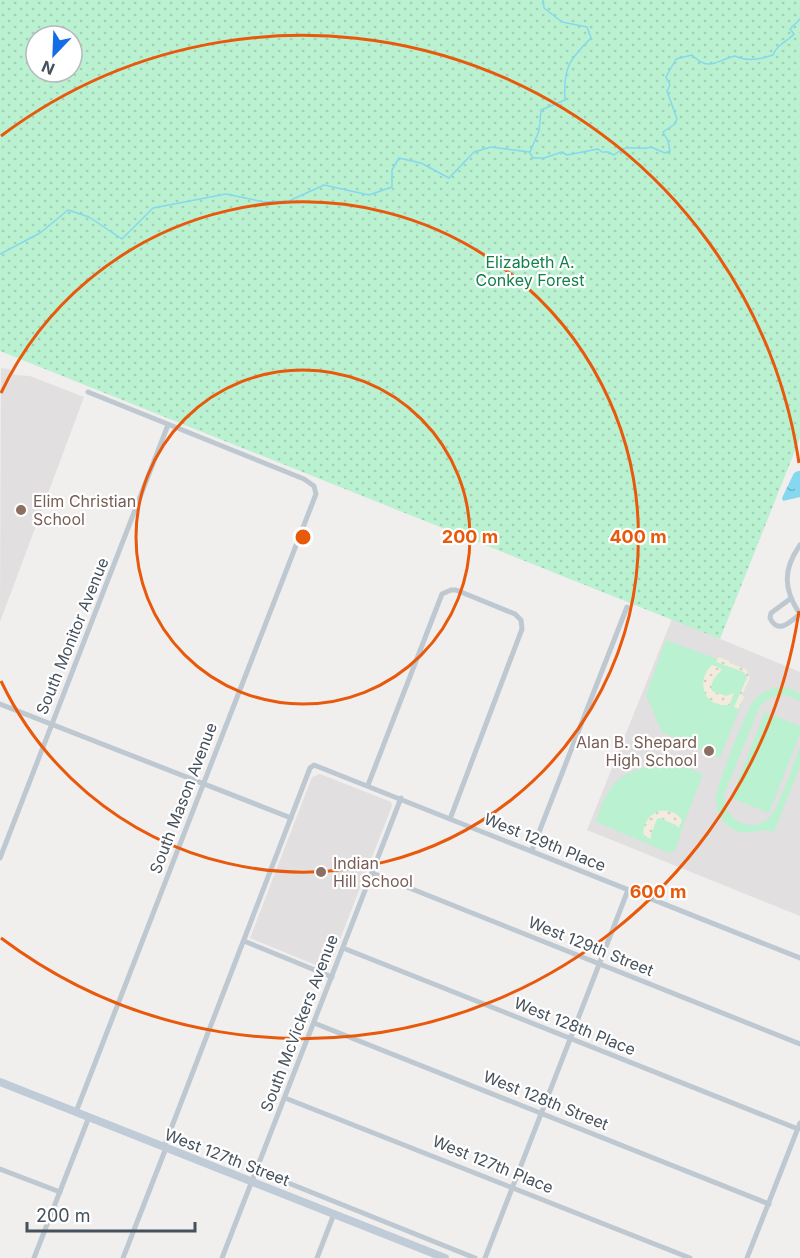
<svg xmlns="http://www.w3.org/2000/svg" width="800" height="1258" font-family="Inter,sans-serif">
<defs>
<pattern id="sand-dots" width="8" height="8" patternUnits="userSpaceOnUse" patternTransform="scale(1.5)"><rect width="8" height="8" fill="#f3ecde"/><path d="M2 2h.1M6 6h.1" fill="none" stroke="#d2ccc1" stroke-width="1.8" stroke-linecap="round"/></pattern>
<pattern id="park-dots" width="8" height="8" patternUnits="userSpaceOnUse" patternTransform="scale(1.5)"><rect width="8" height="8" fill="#baf1d0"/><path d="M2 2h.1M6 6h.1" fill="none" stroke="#a1d0b5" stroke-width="1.8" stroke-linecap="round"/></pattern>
<pattern id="water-ripples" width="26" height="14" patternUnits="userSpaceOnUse" patternTransform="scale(1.5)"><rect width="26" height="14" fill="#85d8ef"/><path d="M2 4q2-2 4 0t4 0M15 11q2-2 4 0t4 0" fill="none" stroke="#6fb2c5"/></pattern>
</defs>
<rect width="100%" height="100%" fill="#f1eeee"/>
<g fill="#e2dfe0">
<path d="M1,368L9,369L15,375L30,376L84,397L0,622Z"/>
<path d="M672,619L800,672V916L587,830Z"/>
<path d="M320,774L391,802L392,806L328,970L250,938L312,777Z"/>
</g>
<g fill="#baf1d0">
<path d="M666,640L717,659L718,657L729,661V663L746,669L750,678L742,695L744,697L720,758L662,732L646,695Z"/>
<path d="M784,687L800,693V702C786,691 769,694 759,708L724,795C724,807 729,818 740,822C750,827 763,825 770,817C779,807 794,762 800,747V767L774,832C761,827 748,837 734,830C723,824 716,812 716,800C716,785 743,721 751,705C759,693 770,687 784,687Z"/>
<path d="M765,712L800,726V734L769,813L731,798Z"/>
<path d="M665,764L691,769L703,775L680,833L681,835L675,850L669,853L596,822C608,781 622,769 665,764Z"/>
</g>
<g fill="url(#sand-dots)">
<path d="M718,657L729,661V663L746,669L750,678L742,695L744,697L738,709L734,707L747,678L744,672L716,662Z"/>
<path d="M712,665L722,669C718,675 709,681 712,691L726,696L734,693L729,705C704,708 695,681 712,665Z"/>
<path d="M659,811C669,810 676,812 682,820L679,828L676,825L660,818L657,819L651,834V839L644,836C642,824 648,816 659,811Z"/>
</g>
<path fill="url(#park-dots)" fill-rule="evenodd" d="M0,0H800V438L720,639L0,351ZM36,36H72V72H36Z"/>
<path fill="url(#water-ripples)" d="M798,471H800V497L783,501L782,498L794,473Z"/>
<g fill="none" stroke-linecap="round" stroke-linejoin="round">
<g stroke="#85d8ef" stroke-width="1.5">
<path d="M530,153L533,158H544L562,152L567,155L598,149L602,152H608L614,155C617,153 620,150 623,149C632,145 642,151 651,147L665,153L670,151L668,141L663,132L675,124L677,119L667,91L670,85L666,77L676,59L692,55C709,72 715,61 735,56C747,62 760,59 773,55C777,44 787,42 794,34L790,29L800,19"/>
<path d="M0,254L40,233L68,210L89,217L122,239L153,208L226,194L264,202L289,201L324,185L369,195L392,187V170L399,158L421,163L449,178L474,152L491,147L530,152L539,131L541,110L565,100C563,68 569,60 591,38L587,27L562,22L544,8L543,0"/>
</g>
<g stroke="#bec8d1" stroke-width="5">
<path d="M800,545C783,569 783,589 800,614"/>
<path d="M790,599L771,613L770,618C778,635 790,622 800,614"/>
<path d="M0,704L291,818"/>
<path d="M368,785L442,594L451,590H456L515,614L521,620L522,629L450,819"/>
<path d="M532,850L627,607"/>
<path d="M0,858L168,425"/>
<path d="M372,873L800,1044"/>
<path d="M244,941L332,977"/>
<path d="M343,948L798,1129"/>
<path d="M314,1023L769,1204"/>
<path d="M285,1098L690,1258"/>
<path d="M76,1112L316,494L314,486L304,479L88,392"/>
<path d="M164,1147L310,768L314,765L800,958"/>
<path d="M0,1169L60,1192"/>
<path d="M256,1170L475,1258"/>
<path d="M34,1258L89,1117"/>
<path d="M123,1258L166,1148"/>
<path d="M222,1258L401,798"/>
<path d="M317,1258L334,1214"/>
<path d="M485,1258L628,890"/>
<path d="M747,1258L800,1123"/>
</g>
<path stroke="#c0cbd8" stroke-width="8" d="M0,1082L445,1258"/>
</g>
<g fill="none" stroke="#e8590c" stroke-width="3">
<circle cx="303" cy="537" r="167"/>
<path d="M1 393A335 335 0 1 1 1 681"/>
<path d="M799 611A502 502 0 0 1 1 938M1 136A502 502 0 0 1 799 463"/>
</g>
<g fill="#8d6e63" stroke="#fff" stroke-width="2">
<circle cx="21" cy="510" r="6"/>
<circle cx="709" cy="751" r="6"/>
<circle cx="321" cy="872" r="6"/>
</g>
<g text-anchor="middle" stroke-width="4.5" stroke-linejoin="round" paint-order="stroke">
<g font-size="16" fill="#13814b" stroke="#fff">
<text x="530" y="268">Elizabeth A.<tspan x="530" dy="18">Conkey Forest</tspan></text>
</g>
<g font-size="16" fill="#785e54" stroke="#fff" text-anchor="start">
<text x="33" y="507">Elim Christian<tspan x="33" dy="18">School</tspan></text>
<text x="697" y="748" text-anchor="end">Alan B. Shepard<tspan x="697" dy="18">High School</tspan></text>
<text x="333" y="869">Indian<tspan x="333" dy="18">Hill School</tspan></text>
</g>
<g font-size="16" fill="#45515c" stroke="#fff">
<text transform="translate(72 636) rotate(-68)" y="6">South Monitor Avenue</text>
<text transform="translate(183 798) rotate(-69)" y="6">South Mason Avenue</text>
<text transform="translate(545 842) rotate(22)" y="6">West 129th Place</text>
<text transform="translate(591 946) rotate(22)" y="6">West 129th Street</text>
<text transform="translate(299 1023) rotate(-69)" y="6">South McVickers Avenue</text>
<text transform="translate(575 1026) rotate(22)" y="6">West 128th Place</text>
<text transform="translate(546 1100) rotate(22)" y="6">West 128th Street</text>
<text transform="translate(227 1157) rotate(21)" y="6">West 127th Street</text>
<text transform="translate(493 1164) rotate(22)" y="6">West 127th Place</text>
</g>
</g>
<circle cx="303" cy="537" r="9" fill="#e8590c" stroke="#fff" stroke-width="3"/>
<g font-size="18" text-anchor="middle" font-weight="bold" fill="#e8590c" stroke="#fff" stroke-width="4.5" stroke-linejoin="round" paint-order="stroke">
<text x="470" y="543">200 m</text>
<text x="638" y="543">400 m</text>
<text x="658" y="898">600 m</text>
</g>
<g transform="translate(54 54) rotate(203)"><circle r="28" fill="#ffffff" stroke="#b5b9be" stroke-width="1.5"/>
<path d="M0-4.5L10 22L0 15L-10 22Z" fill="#126de7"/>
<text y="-9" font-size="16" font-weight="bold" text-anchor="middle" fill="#45515c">N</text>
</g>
<path d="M27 1222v9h168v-9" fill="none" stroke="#45515c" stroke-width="3"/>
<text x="36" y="1222" font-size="18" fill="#45515c" stroke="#ffffff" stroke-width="4.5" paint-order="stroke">200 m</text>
</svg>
